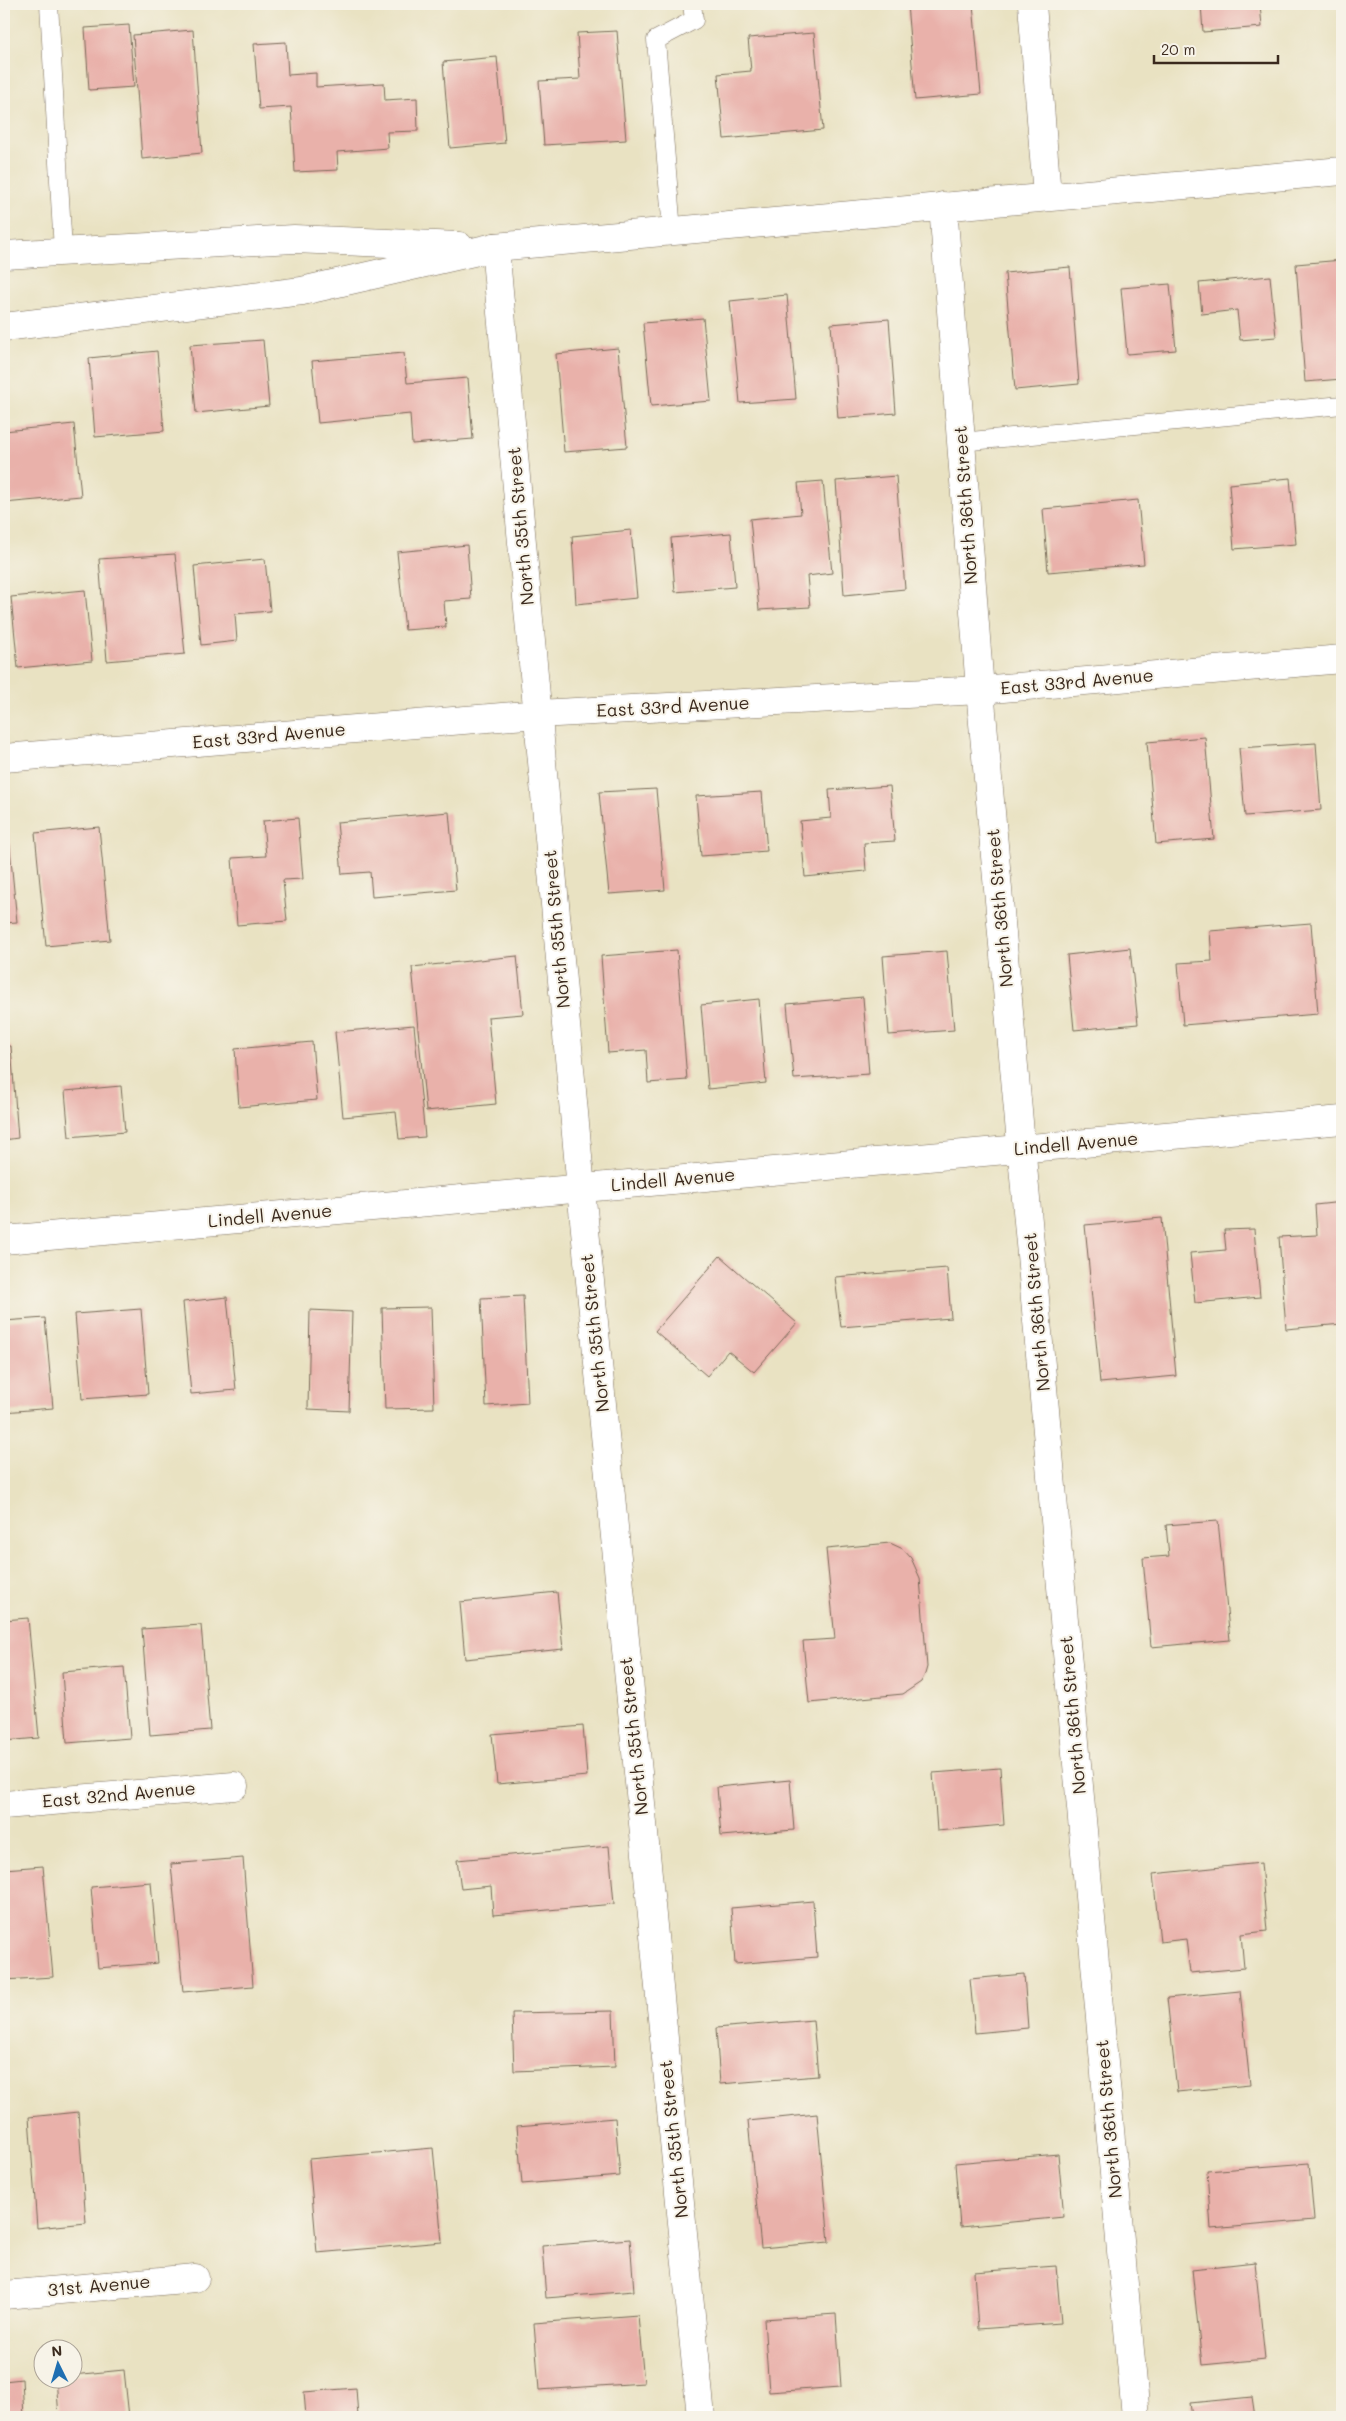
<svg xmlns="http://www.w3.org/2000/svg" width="1346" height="2421" font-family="Mali,sans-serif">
<rect width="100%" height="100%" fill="#f7f3e8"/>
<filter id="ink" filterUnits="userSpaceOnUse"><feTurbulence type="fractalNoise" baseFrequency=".02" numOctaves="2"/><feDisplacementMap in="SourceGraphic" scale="10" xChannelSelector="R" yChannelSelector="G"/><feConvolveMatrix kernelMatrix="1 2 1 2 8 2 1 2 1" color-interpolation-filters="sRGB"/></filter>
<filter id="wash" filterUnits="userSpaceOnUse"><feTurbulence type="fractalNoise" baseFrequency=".0096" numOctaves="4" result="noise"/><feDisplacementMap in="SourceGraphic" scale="20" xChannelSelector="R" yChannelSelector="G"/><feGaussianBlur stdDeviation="1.12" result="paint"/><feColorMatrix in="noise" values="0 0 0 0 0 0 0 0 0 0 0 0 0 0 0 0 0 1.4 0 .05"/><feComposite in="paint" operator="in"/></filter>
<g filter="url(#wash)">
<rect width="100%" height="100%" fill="#e9e2c2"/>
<g id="blocks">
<g fill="#e9b1aa">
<path d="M907,4H973L981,94L915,100Z"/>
<path d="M1201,4H1260L1262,27L1203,32Z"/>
<path d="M129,25L134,87L89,90L85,28Z"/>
<path d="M193,30L202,153L142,159L133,35Z"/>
<path d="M617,31L626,140L544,145L539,81L580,79L577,33Z"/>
<path d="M814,33L823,130L724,139L718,74L751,71L748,38Z"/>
<path d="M286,42L288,75L316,73V87L384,83L385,100L417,98L418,131L387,132L388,148L337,152L338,170L295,172L291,107L259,109L254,44Z"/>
<path d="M497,57L505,143L450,148L443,62Z"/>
<path d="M1342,260V379L1305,382L1296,264Z"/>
<path d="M1070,267L1079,384L1015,390L1005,273Z"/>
<path d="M1270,276L1276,337L1240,340L1237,310L1202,314L1199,283Z"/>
<path d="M1170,284L1176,350L1127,354L1121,288Z"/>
<path d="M787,295L796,399L740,403L730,301Z"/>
<path d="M703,318L711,401L651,406L643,323Z"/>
<path d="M889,319L896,413L838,418L831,324Z"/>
<path d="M263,340L269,406L196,413L190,345Z"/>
<path d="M618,348L627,447L564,452L556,354Z"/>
<path d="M157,351L164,431L95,437L89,358Z"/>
<path d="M404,353L407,383L468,378L473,439L412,444L410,414L318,423L312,361Z"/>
<path d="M74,424L81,496L4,503V431Z"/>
<path d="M896,476L905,589L844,595L836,481Z"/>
<path d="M1290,478L1296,544L1234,549L1229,484Z"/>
<path d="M823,481L832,573L807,576L810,607L759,610L750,519L801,514L798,483Z"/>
<path d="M1342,481V513H1341L1338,482Z"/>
<path d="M1138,500L1144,564L1048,572L1043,509Z"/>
<path d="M631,530L637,598L576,604L572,536Z"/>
<path d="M731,533L735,587L675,592L671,538Z"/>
<path d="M467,545L471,599L444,601L446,627L405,630L397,552Z"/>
<path d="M175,554L185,654L107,661L99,559Z"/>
<path d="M265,559L270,611L235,614L237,641L201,645L194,566Z"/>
<path d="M85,590L92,661L18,668L11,597Z"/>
<path d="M1205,737L1214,839L1156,844L1147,742Z"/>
<path d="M1316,743L1321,810L1245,816L1239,748Z"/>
<path d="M890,786L895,841L864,843L866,871L805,877L800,821L831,818L829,790Z"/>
<path d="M656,789L665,890L609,894L599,792Z"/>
<path d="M762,792L767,851L701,856L696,796Z"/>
<path d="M449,812L456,890L372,897L370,872L342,874L337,822Z"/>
<path d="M298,818L303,879L283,880L287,921L237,925L232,858L266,856L263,821Z"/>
<path d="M99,827L110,940L46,946L35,833Z"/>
<path d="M4,828H8L17,922L4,923Z"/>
<path d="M1311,923L1318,1014L1183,1025L1178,963L1212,961L1210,931Z"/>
<path d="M1130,948L1138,1024L1074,1030L1067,955Z"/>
<path d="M677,950L687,1080L648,1083L646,1050L608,1053L601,956Z"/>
<path d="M947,951L954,1030L889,1035L883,956Z"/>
<path d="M517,956L523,1014L488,1017L496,1104L426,1111L412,967Z"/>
<path d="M863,997L869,1074L794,1079L787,1004Z"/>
<path d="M759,999L766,1083L708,1089L701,1005Z"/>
<path d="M414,1025L425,1137L399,1139L396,1112L343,1117L335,1032Z"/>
<path d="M312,1042L317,1100L239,1107L235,1049Z"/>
<path d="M4,1046H11L18,1138L4,1140Z"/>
<path d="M121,1086L125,1132L69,1137L65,1091Z"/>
<path d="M1342,1202V1324L1286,1329L1279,1237L1317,1235L1315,1205Z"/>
<path d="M1162,1218L1176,1376L1100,1383L1085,1225Z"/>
<path d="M1254,1229L1260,1297L1195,1303L1190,1253L1226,1250L1224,1230Z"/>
<path d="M720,1256L797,1323L754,1372L728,1351L707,1376L655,1331Z"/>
<path d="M947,1268L951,1318L841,1327L835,1277Z"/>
<path d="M523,1296L528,1403L486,1406L481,1298Z"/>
<path d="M227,1297L236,1390L191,1394L183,1302Z"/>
<path d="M431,1307L434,1408L385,1409L382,1308Z"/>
<path d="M141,1309L148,1394L82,1399L75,1314Z"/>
<path d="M310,1310L352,1312L349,1411L308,1409Z"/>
<path d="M45,1318L53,1408L4,1412V1321Z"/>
<path d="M1218,1521L1230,1640L1151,1647L1143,1558L1169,1556L1166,1525Z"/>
<path d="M890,1543L903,1549L911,1558L920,1578L927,1667L925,1674L921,1682L903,1694L809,1703L803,1641L835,1639L826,1549Z"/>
<path d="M557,1592L563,1649L465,1659L460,1602Z"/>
<path d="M28,1618L39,1738L4,1741V1620Z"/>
<path d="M201,1625L210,1730L150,1735L142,1629Z"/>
<path d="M124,1667L130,1738L67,1743L62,1672Z"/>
<path d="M583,1726L587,1776L497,1784L492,1734Z"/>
<path d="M1000,1768L1004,1825L937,1831L933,1773Z"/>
<path d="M790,1780L794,1830L721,1836L717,1787Z"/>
<path d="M609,1846L614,1904L493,1915L491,1886L461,1889L457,1860Z"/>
<path d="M243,1858L253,1986L183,1992L171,1864Z"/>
<path d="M1261,1863L1267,1931L1241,1934L1244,1968L1190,1973L1186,1939L1160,1942L1153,1874Z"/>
<path d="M43,1866L53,1977L4,1980V1869Z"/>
<path d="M151,1882L158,1963L98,1968L91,1887Z"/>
<path d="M813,1901L817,1957L735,1964L731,1908Z"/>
<path d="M1024,1974L1028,2028L975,2033L970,1979Z"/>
<path d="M1240,1991L1250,2085L1177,2092L1167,1998Z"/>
<path d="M613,2011L615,2067L514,2071L512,2013Z"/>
<path d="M813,2020L818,2076L720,2084L716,2028Z"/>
<path d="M78,2112L86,2223L37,2228L29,2117Z"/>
<path d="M817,2114L829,2242L761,2248L748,2121Z"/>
<path d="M615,2118L620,2176L522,2184L517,2126Z"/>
<path d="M433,2148L442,2242L317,2253L309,2159Z"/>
<path d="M1058,2154L1064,2217L960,2227L955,2163Z"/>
<path d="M1309,2163L1314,2220L1211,2229L1207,2171Z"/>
<path d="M630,2239L634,2291L546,2298L542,2246Z"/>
<path d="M1255,2262L1265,2359L1202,2365L1192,2269Z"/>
<path d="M1056,2266L1061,2323L978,2329L974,2272Z"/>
<path d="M836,2314L841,2387L769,2392L764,2319Z"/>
<path d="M638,2315L644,2383L539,2390L534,2323Z"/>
<path d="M124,2370L129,2417H59L56,2378H72V2375Z"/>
<path d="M22,2379L24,2417H4V2381Z"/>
<path d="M356,2388L358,2417H306L304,2392Z"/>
<path d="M1252,2397L1255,2417H1192L1190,2403Z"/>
</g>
</g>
</g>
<g filter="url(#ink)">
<use href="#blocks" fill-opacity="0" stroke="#786a57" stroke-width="1"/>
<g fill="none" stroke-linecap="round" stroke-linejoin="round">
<defs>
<g id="service">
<path d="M49,4L63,251"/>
<path d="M672,231L656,40L694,20L692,4"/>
<path d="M961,442L1342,405"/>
</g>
<g id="minor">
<path d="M1032,4L1047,196"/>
<path d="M943,206L980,690L1136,2417"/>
<path d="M495,247L581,1189L701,2417"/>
<path d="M4,758L538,714L980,690L1342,659"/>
<path d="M4,1240L1342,1120"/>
<path d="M4,1805L234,1786"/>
<path d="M4,2295L195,2278"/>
</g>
<g id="primary">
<path d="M4,255L294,239L459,246"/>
<path d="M4,327L302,291L495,247L1342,171"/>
</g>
</defs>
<use href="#service" stroke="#786a57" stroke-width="19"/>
<use href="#minor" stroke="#786a57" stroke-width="29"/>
<use href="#primary" stroke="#786a57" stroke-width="29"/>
<use href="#service" stroke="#fff" stroke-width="18"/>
<use href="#minor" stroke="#fff" stroke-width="28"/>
<use href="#primary" stroke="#fff" stroke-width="28"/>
</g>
</g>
<g text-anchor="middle" stroke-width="4" stroke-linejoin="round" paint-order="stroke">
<g font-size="18" fill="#3b2a1e" stroke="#f7f3e8">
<text transform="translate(966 505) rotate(-94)" y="6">North 36th Street</text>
<text transform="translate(521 526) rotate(-95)" y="6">North 35th Street</text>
<text transform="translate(1077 682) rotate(-5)" y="6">East 33rd Avenue</text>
<text transform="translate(673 707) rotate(-3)" y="6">East 33rd Avenue</text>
<text transform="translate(269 736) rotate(-5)" y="6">East 33rd Avenue</text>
<text transform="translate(1000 908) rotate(-95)" y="6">North 36th Street</text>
<text transform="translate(557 929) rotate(-95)" y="6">North 35th Street</text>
<text transform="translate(1076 1144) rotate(-5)" y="6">Lindell Avenue</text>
<text transform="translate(673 1180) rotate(-5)" y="6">Lindell Avenue</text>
<text transform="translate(270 1216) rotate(-5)" y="6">Lindell Avenue</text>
<text transform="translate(1037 1312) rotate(-95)" y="6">North 36th Street</text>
<text transform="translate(595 1333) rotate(-96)" y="6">North 35th Street</text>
<text transform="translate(1073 1715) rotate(-95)" y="6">North 36th Street</text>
<text transform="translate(634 1736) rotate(-96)" y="6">North 35th Street</text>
<text transform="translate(119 1795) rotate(-5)" y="6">East 32nd Avenue</text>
<text transform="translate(1109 2119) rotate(-95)" y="6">North 36th Street</text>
<text transform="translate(674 2139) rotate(-96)" y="6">North 35th Street</text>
<text transform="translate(99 2286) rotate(-5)" y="6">31st Avenue</text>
</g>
</g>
<rect width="1346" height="2421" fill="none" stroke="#f7f3e8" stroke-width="20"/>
<g transform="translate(58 2364) rotate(355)"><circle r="24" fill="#f7f3e8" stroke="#aca397"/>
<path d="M0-4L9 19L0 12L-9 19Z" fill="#1f6fb2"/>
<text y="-8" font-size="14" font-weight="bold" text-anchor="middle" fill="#3b2a1e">N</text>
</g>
<path d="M1154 55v8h124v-8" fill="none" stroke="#3b2a1e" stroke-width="2.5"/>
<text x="1161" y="55" font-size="15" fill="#3b2a1e" stroke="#f7f3e8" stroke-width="4" paint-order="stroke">20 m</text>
</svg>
